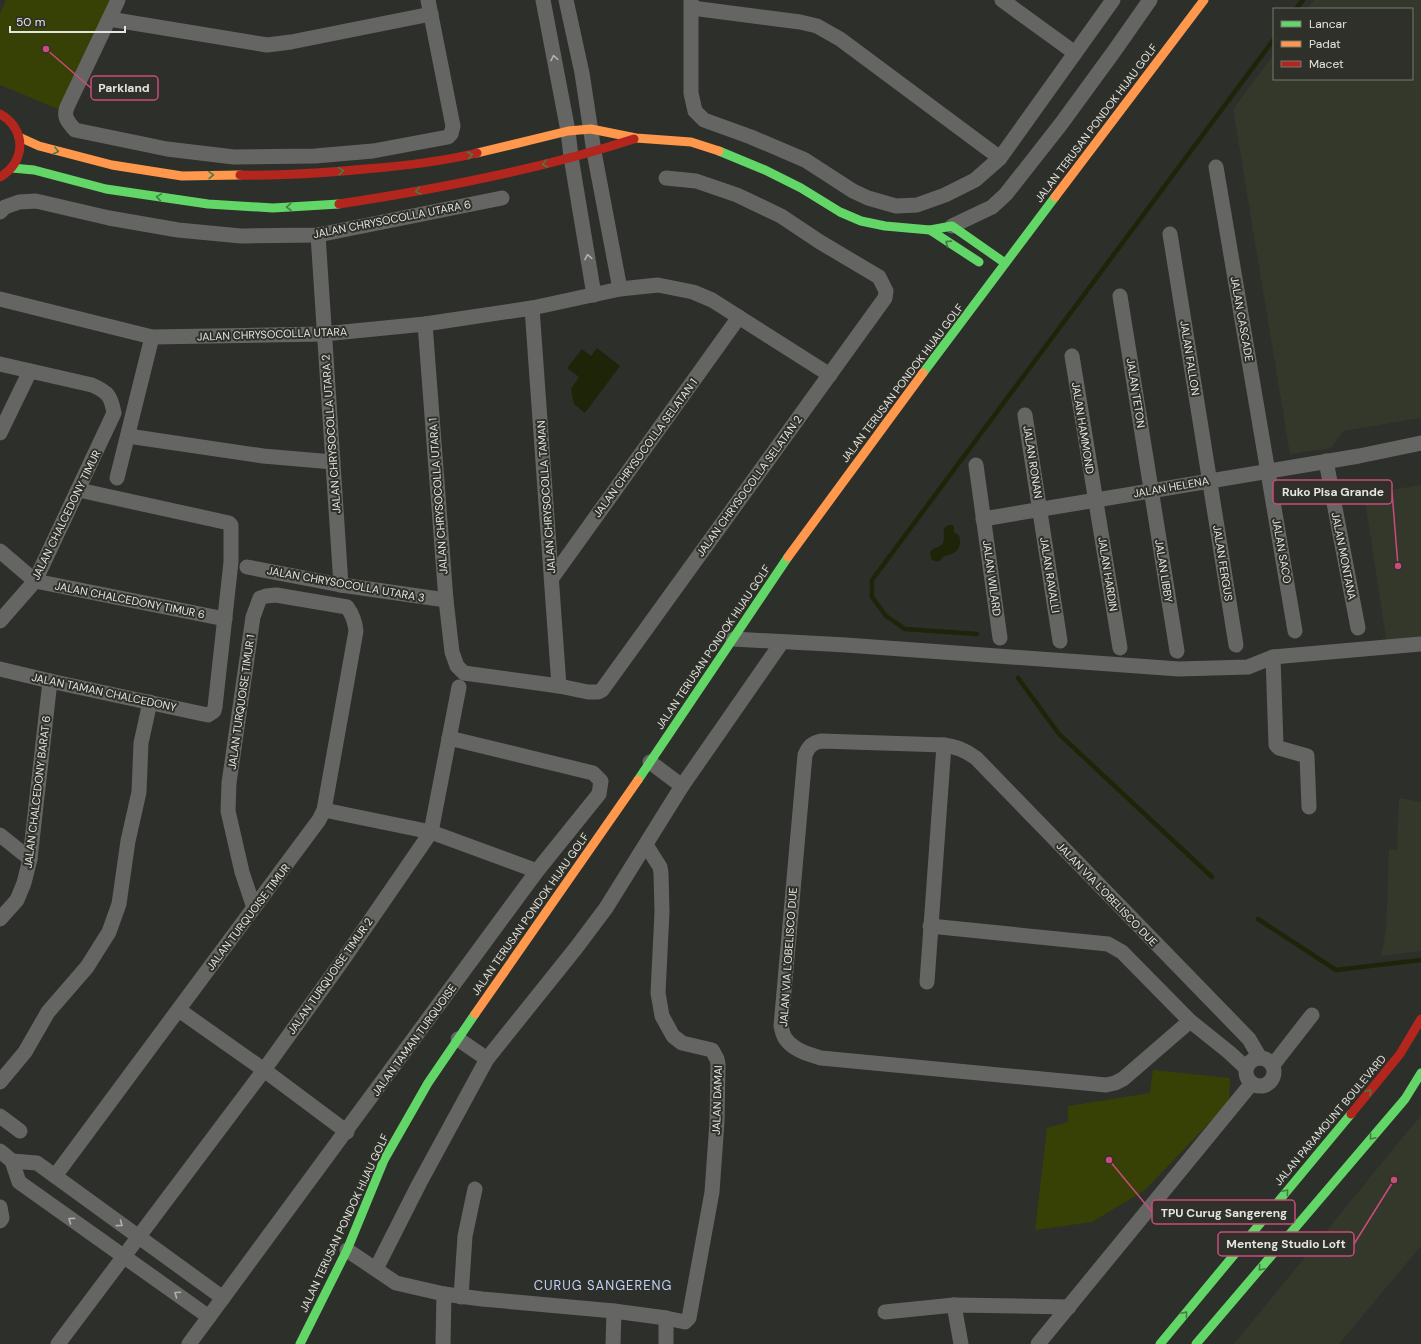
<svg xmlns="http://www.w3.org/2000/svg" width="1421" height="1344" font-family="'DM Sans',sans-serif">
<rect width="100%" height="100%" fill="#2d2f2a"/>
<g fill="#34382b">
<path d="M1314,0H1421V424L1420,418L1343,431L1331,448L1290,454L1233,109L1274,54V79H1412V9H1307Z"/>
<path d="M1421,485V638L1387,644L1364,494Z"/>
<path d="M1399,798L1421,802V951L1381,956L1386,930L1389,849L1397,850Z"/>
<path d="M1421,1115V1246L1339,1344H1234Z"/>
</g>
<g fill="#374106">
<path d="M6,0H116L63,111L0,85V14Z"/>
<path d="M1153,1070L1230,1078L1229,1102L1144,1191L1092,1222L1035,1230L1047,1128L1068,1122V1106L1150,1093Z"/>
</g>
<g fill="#1e2408">
<path d="M597,348L620,366L585,413L574,404L571,389L579,377L567,368L582,349L591,356Z"/>
<path d="M949,525H953L954,527V532C956,534 958,534 959,536C960,538 960,542 960,543C959,554 951,553 943,557C940,562 936,563 931,559L930,552C933,547 940,548 943,543C946,536 940,528 949,525Z"/>
</g>
<g fill="none" stroke-linecap="round" stroke-linejoin="round">
<g stroke="#1e2408" stroke-width="4.5">
<path d="M1296,9L1303,0"/>
<path d="M977,634L905,629L886,616L872,597V580L1274,39"/>
<path d="M1018,678L1059,734L1212,877"/>
<path d="M1258,919L1336,970L1421,960"/>
</g>
<g stroke="#656664" stroke-width="15">
<path d="M118,0L67,107C63,117 68,122 75,130L167,149L234,157L315,156L373,151L448,137L451,134L453,126L428,0"/>
<path d="M543,0L568,131L571,157L594,295"/>
<path d="M566,0L582,73L594,152L620,289"/>
<path d="M691,0V93L695,111L704,120L751,137L805,160L853,191L868,198L896,206L917,205L945,195L975,180L1000,158L1113,0"/>
<path d="M1002,0L1075,53"/>
<path d="M692,8L800,22L817,26L840,39L1000,158"/>
<path d="M109,19L267,45L291,42L431,14"/>
<path d="M1216,167L1295,631"/>
<path d="M0,212L5,207L19,202L36,201L109,218L178,230L241,236L318,235L502,198"/>
<path d="M952,226L992,207L1006,194L1061,124L1115,50L1150,0"/>
<path d="M1170,234L1236,645"/>
<path d="M318,235L341,585"/>
<path d="M1120,296L1177,651"/>
<path d="M0,299L152,337L324,334L425,324L532,308L620,289L658,285L693,292L712,300L830,375"/>
<path d="M532,308L559,686"/>
<path d="M425,324L446,600L452,652L457,666L464,673L559,686L588,692H598L602,690L885,298L886,291L879,277L820,242L781,216L737,195L696,181L666,178"/>
<path d="M1072,356L1120,648"/>
<path d="M0,364L92,385C108,392 111,396 114,413L35,581L0,621"/>
<path d="M1025,415L1060,641"/>
<path d="M0,433L30,371"/>
<path d="M128,436L263,456L333,462"/>
<path d="M1326,461L1358,628"/>
<path d="M976,465L1000,638"/>
<path d="M117,478L152,337"/>
<path d="M983,519L1359,456L1421,443"/>
<path d="M0,551L35,581L225,619"/>
<path d="M247,567L341,585L446,600"/>
<path d="M552,578L739,317"/>
<path d="M733,639L846,645L1179,669L1248,667L1273,657L1421,644"/>
<path d="M1273,657L1276,745L1279,748L1307,756L1309,807"/>
<path d="M0,669L50,681L203,714L208,715L214,711L215,707L231,562V525L229,523L79,490"/>
<path d="M650,762L682,786"/>
<path d="M324,810L431,832L537,871"/>
<path d="M0,835L30,859"/>
<path d="M646,845L660,867L661,873L662,912L658,993L662,1016L673,1036L682,1043L712,1050L717,1059L718,1064L717,1122L712,1192L689,1318L685,1322L666,1318"/>
<path d="M0,919L17,900L24,883L30,859L50,681"/>
<path d="M930,926L1108,944L1122,952L1190,1021L1230,1053L1246,1068"/>
<path d="M927,982L944,745"/>
<path d="M179,1010L264,1070L347,1132"/>
<path d="M1190,1021L1123,1079L1115,1083L1106,1085L821,1058C808,1054 793,1050 785,1038C783,1035 782,1030 781,1026L805,755C809,746 812,743 821,741L944,745C957,747 965,750 976,758L1249,1039L1260,1058"/>
<path d="M458,1039L487,1059"/>
<circle cx="1260" cy="1072" r="14"/>
<path d="M1273,1065L1312,1015"/>
<path d="M0,1082L25,1052L48,1012L87,967L109,932L119,904L128,841L139,792L141,743L150,702"/>
<path d="M0,1116L20,1131"/>
<path d="M0,1151L12,1161"/>
<path d="M55,1176L319,820L324,810L356,631C355,621 353,615 347,607L276,595L266,596L260,598L253,617L229,783L228,811L242,872L254,908"/>
<path d="M0,1207L2,1218L0,1221"/>
<path d="M347,1250L396,1283L444,1294L482,1299L614,1311L666,1318V1344"/>
<path d="M376,1269L419,1184L487,1059L576,948L606,908L682,786L782,642"/>
<path d="M461,1297L465,1236L475,1189"/>
<path d="M954,1305L961,1344"/>
<path d="M885,1312L954,1305L1069,1307"/>
<path d="M209,1317L19,1182L12,1161L37,1163L223,1298"/>
<path d="M58,1344L264,1070L345,957L431,832L459,687"/>
<path d="M189,1344L537,871L599,794L601,781L593,773L449,738"/>
<path d="M443,1344L444,1294"/>
<path d="M613,1344L614,1311"/>
<path d="M1038,1344L1252,1083"/>
</g>
<g stroke="#63d668" stroke-width="9">
<path d="M719,151L765,170L801,188L840,212L861,221L885,226L930,230L952,226L1005,263"/>
<path d="M12,168L34,170L106,189L208,204L273,208L339,204"/>
<path d="M930,230L979,262"/>
<path d="M923,373L1055,197"/>
<path d="M638,780L788,557"/>
<path d="M300,1344L347,1250L384,1160L428,1083L475,1014"/>
<path d="M1160,1344L1351,1114"/>
<path d="M1196,1344L1405,1099L1421,1073"/>
</g>
<g stroke="#ff974d" stroke-width="9">
<path d="M19,137L39,146L112,165L182,176L240,175"/>
<path d="M477,153L568,131L591,129L636,138L691,142L719,151"/>
<path d="M1055,197L1204,0"/>
<path d="M788,557L923,373"/>
<path d="M475,1014L638,780"/>
</g>
<g stroke="#b3261e" stroke-width="9">
<path d="M0,114C27,129 26,162 0,177"/>
<path d="M240,175C282,176 323,173 365,169C403,166 440,162 477,153"/>
<path d="M339,204C439,189 538,170 634,139"/>
<path d="M1351,1114L1400,1054L1421,1019"/>
</g>
</g>
<defs><path id="oneway-chevron" d="M-2-3.5L2.5 0L-2 3.5" fill="none" stroke-width="1.6" stroke-linecap="round" stroke-linejoin="round"/></defs>
<g stroke="#b1b2ae">
<use href="#oneway-chevron" transform="translate(554 58) rotate(-101)"/>
<use href="#oneway-chevron" transform="translate(588 257) rotate(-100)"/>
<use href="#oneway-chevron" transform="translate(71 1220) rotate(-144)"/>
<use href="#oneway-chevron" transform="translate(120 1224) rotate(36)"/>
<use href="#oneway-chevron" transform="translate(177 1294) rotate(-145)"/>
</g>
<g stroke="#467b45">
<use href="#oneway-chevron" transform="translate(56 151) rotate(14)"/>
<use href="#oneway-chevron" transform="translate(470 155) rotate(-12)"/>
<use href="#oneway-chevron" transform="translate(545 164) rotate(166)"/>
<use href="#oneway-chevron" transform="translate(341 171) rotate(-6)"/>
<use href="#oneway-chevron" transform="translate(211 175) rotate(-2)"/>
<use href="#oneway-chevron" transform="translate(418 191) rotate(169)"/>
<use href="#oneway-chevron" transform="translate(159 197) rotate(-171)"/>
<use href="#oneway-chevron" transform="translate(289 207) rotate(177)"/>
<use href="#oneway-chevron" transform="translate(948 243) rotate(-147)"/>
<use href="#oneway-chevron" transform="translate(1369 1092) rotate(-50)"/>
<use href="#oneway-chevron" transform="translate(1372 1137) rotate(130)"/>
<use href="#oneway-chevron" transform="translate(1286 1192) rotate(-50)"/>
<use href="#oneway-chevron" transform="translate(1261 1268) rotate(130)"/>
<use href="#oneway-chevron" transform="translate(1185 1314) rotate(-50)"/>
</g>
<g text-anchor="middle" stroke-width="4" stroke-linejoin="round" paint-order="stroke">
<g font-size="11" fill="#e4e5e0" stroke="#2e3029">
<text transform="translate(1096 123) rotate(-53)" y="4">JALAN TERUSAN PONDOK HIJAU GOLF</text>
<text transform="translate(392 219) rotate(-11)" y="4">JALAN CHRYSOCOLLA UTARA 6</text>
<text transform="translate(1242 319) rotate(80)" y="4">JALAN CASCADE</text>
<text transform="translate(272 334) rotate(-2)" y="4">JALAN CHRYSOCOLLA UTARA</text>
<text transform="translate(1190 358) rotate(81)" y="4">JALAN FALLON</text>
<text transform="translate(902 383) rotate(-53)" y="4">JALAN TERUSAN PONDOK HIJAU GOLF</text>
<text transform="translate(1136 393) rotate(81)" y="4">JALAN TETON</text>
<text transform="translate(1083 428) rotate(81)" y="4">JALAN HAMMOND</text>
<text transform="translate(331 434) rotate(-94)" y="4">JALAN CHRYSOCOLLA UTARA 2</text>
<text transform="translate(645 448) rotate(-54)" y="4">JALAN CHRYSOCOLLA SELATAN 1</text>
<text transform="translate(1033 462) rotate(81)" y="4">JALAN RONAN</text>
<text transform="translate(749 486) rotate(-54)" y="4">JALAN CHRYSOCOLLA SELATAN 2</text>
<text transform="translate(1171 487) rotate(-10)" y="4">JALAN HELENA</text>
<text transform="translate(438 496) rotate(-94)" y="4">JALAN CHRYSOCOLLA UTARA 1</text>
<text transform="translate(546 497) rotate(-94)" y="4">JALAN CHRYSOCOLLA TAMAN</text>
<text transform="translate(66 515) rotate(-64)" y="4">JALAN CHALCEDONY TIMUR</text>
<text transform="translate(1282 551) rotate(80)" y="4">JALAN SACO</text>
<text transform="translate(1344 556) rotate(79)" y="4">JALAN MONTANA</text>
<text transform="translate(1223 563) rotate(81)" y="4">JALAN FERGUS</text>
<text transform="translate(1164 571) rotate(81)" y="4">JALAN LIBBY</text>
<text transform="translate(1108 574) rotate(81)" y="4">JALAN HARDIN</text>
<text transform="translate(1050 575) rotate(81)" y="4">JALAN RAVALLI</text>
<text transform="translate(992 578) rotate(82)" y="4">JALAN WILARD</text>
<text transform="translate(346 584) rotate(10)" y="4">JALAN CHRYSOCOLLA UTARA 3</text>
<text transform="translate(130 600) rotate(11)" y="4">JALAN CHALCEDONY TIMUR 6</text>
<text transform="translate(713 647) rotate(-56)" y="4">JALAN TERUSAN PONDOK HIJAU GOLF</text>
<text transform="translate(104 692) rotate(12)" y="4">JALAN TAMAN CHALCEDONY</text>
<text transform="translate(241 702) rotate(-82)" y="4">JALAN TURQUOISE TIMUR 1</text>
<text transform="translate(37 792) rotate(-83)" y="4">JALAN CHALCEDONY BARAT 6</text>
<text transform="translate(1107 894) rotate(46)" y="4">JALAN VIA L'OBELISCO DUE</text>
<text transform="translate(530 914) rotate(-55)" y="4">JALAN TERUSAN PONDOK HIJAU GOLF</text>
<text transform="translate(248 917) rotate(-53)" y="4">JALAN TURQUOISE TIMUR</text>
<text transform="translate(788 957) rotate(-86)" y="4">JALAN VIA L'OBELISCO DUE</text>
<text transform="translate(330 976) rotate(-55)" y="4">JALAN TURQUOISE TIMUR 2</text>
<text transform="translate(414 1040) rotate(-54)" y="4">JALAN TAMAN TURQUOISE</text>
<text transform="translate(717 1100) rotate(-88)" y="4">JALAN DAMAI</text>
<text transform="translate(1330 1120) rotate(-50)" y="4">JALAN PARAMOUNT BOULEVARD</text>
<text transform="translate(344 1223) rotate(-65)" y="4">JALAN TERUSAN PONDOK HIJAU GOLF</text>
</g>
<g font-size="13" letter-spacing="1" fill="#c1d1fa" stroke="#2e3029">
<text x="603" y="1290">CURUG SANGERENG</text>
</g>
</g>
<path fill="none" stroke="#ca4b7c" stroke-width="1.5" d="M46 49L91 88M1398 566L1392 492M1109 1160L1152 1212M1394 1180L1354 1244"/>
<g fill="#ca4b7c" stroke="#2e3029" stroke-width="1.5">
<circle cx="46" cy="49" r="4"/>
<circle cx="1398" cy="566" r="4"/>
<circle cx="1109" cy="1160" r="4"/>
<circle cx="1394" cy="1180" r="4"/>
</g>
<g fill="#2e3029" stroke="#ca4b7c" stroke-width="1.5">
<rect x="91" y="76" width="67" height="24" rx="4"/>
<rect x="1273" y="480" width="119" height="24" rx="4"/>
<rect x="1152" y="1200" width="143" height="24" rx="4"/>
<rect x="1218" y="1232" width="136" height="24" rx="4"/>
</g>
<g font-size="12" text-anchor="middle" font-weight="bold" fill="#e4e5e0">
<text x="124" y="92">Parkland</text>
<text x="1333" y="496">Ruko Pisa Grande</text>
<text x="1224" y="1217">TPU Curug Sangereng</text>
<text x="1286" y="1248">Menteng Studio Loft</text>
</g>
<rect x="1273" y="8" width="140" height="72" fill="#2e3029" stroke="#777872"/>
<rect x="1281" y="21" width="20" height="6" fill="#63d668" stroke="#777872"/>
<text x="1309" y="28" font-size="12" fill="#e4e5e0">Lancar</text>
<rect x="1281" y="41" width="20" height="6" fill="#ff974d" stroke="#777872"/>
<text x="1309" y="48" font-size="12" fill="#e4e5e0">Padat</text>
<rect x="1281" y="61" width="20" height="6" fill="#b3261e" stroke="#777872"/>
<text x="1309" y="68" font-size="12" fill="#e4e5e0">Macet</text>
<path d="M10 26v6h115v-6" fill="none" stroke="#e4e5e0" stroke-width="2"/>
<text x="16" y="26" font-size="12" fill="#e4e5e0" stroke="#2e3029" stroke-width="3" paint-order="stroke">50 m</text>
</svg>
